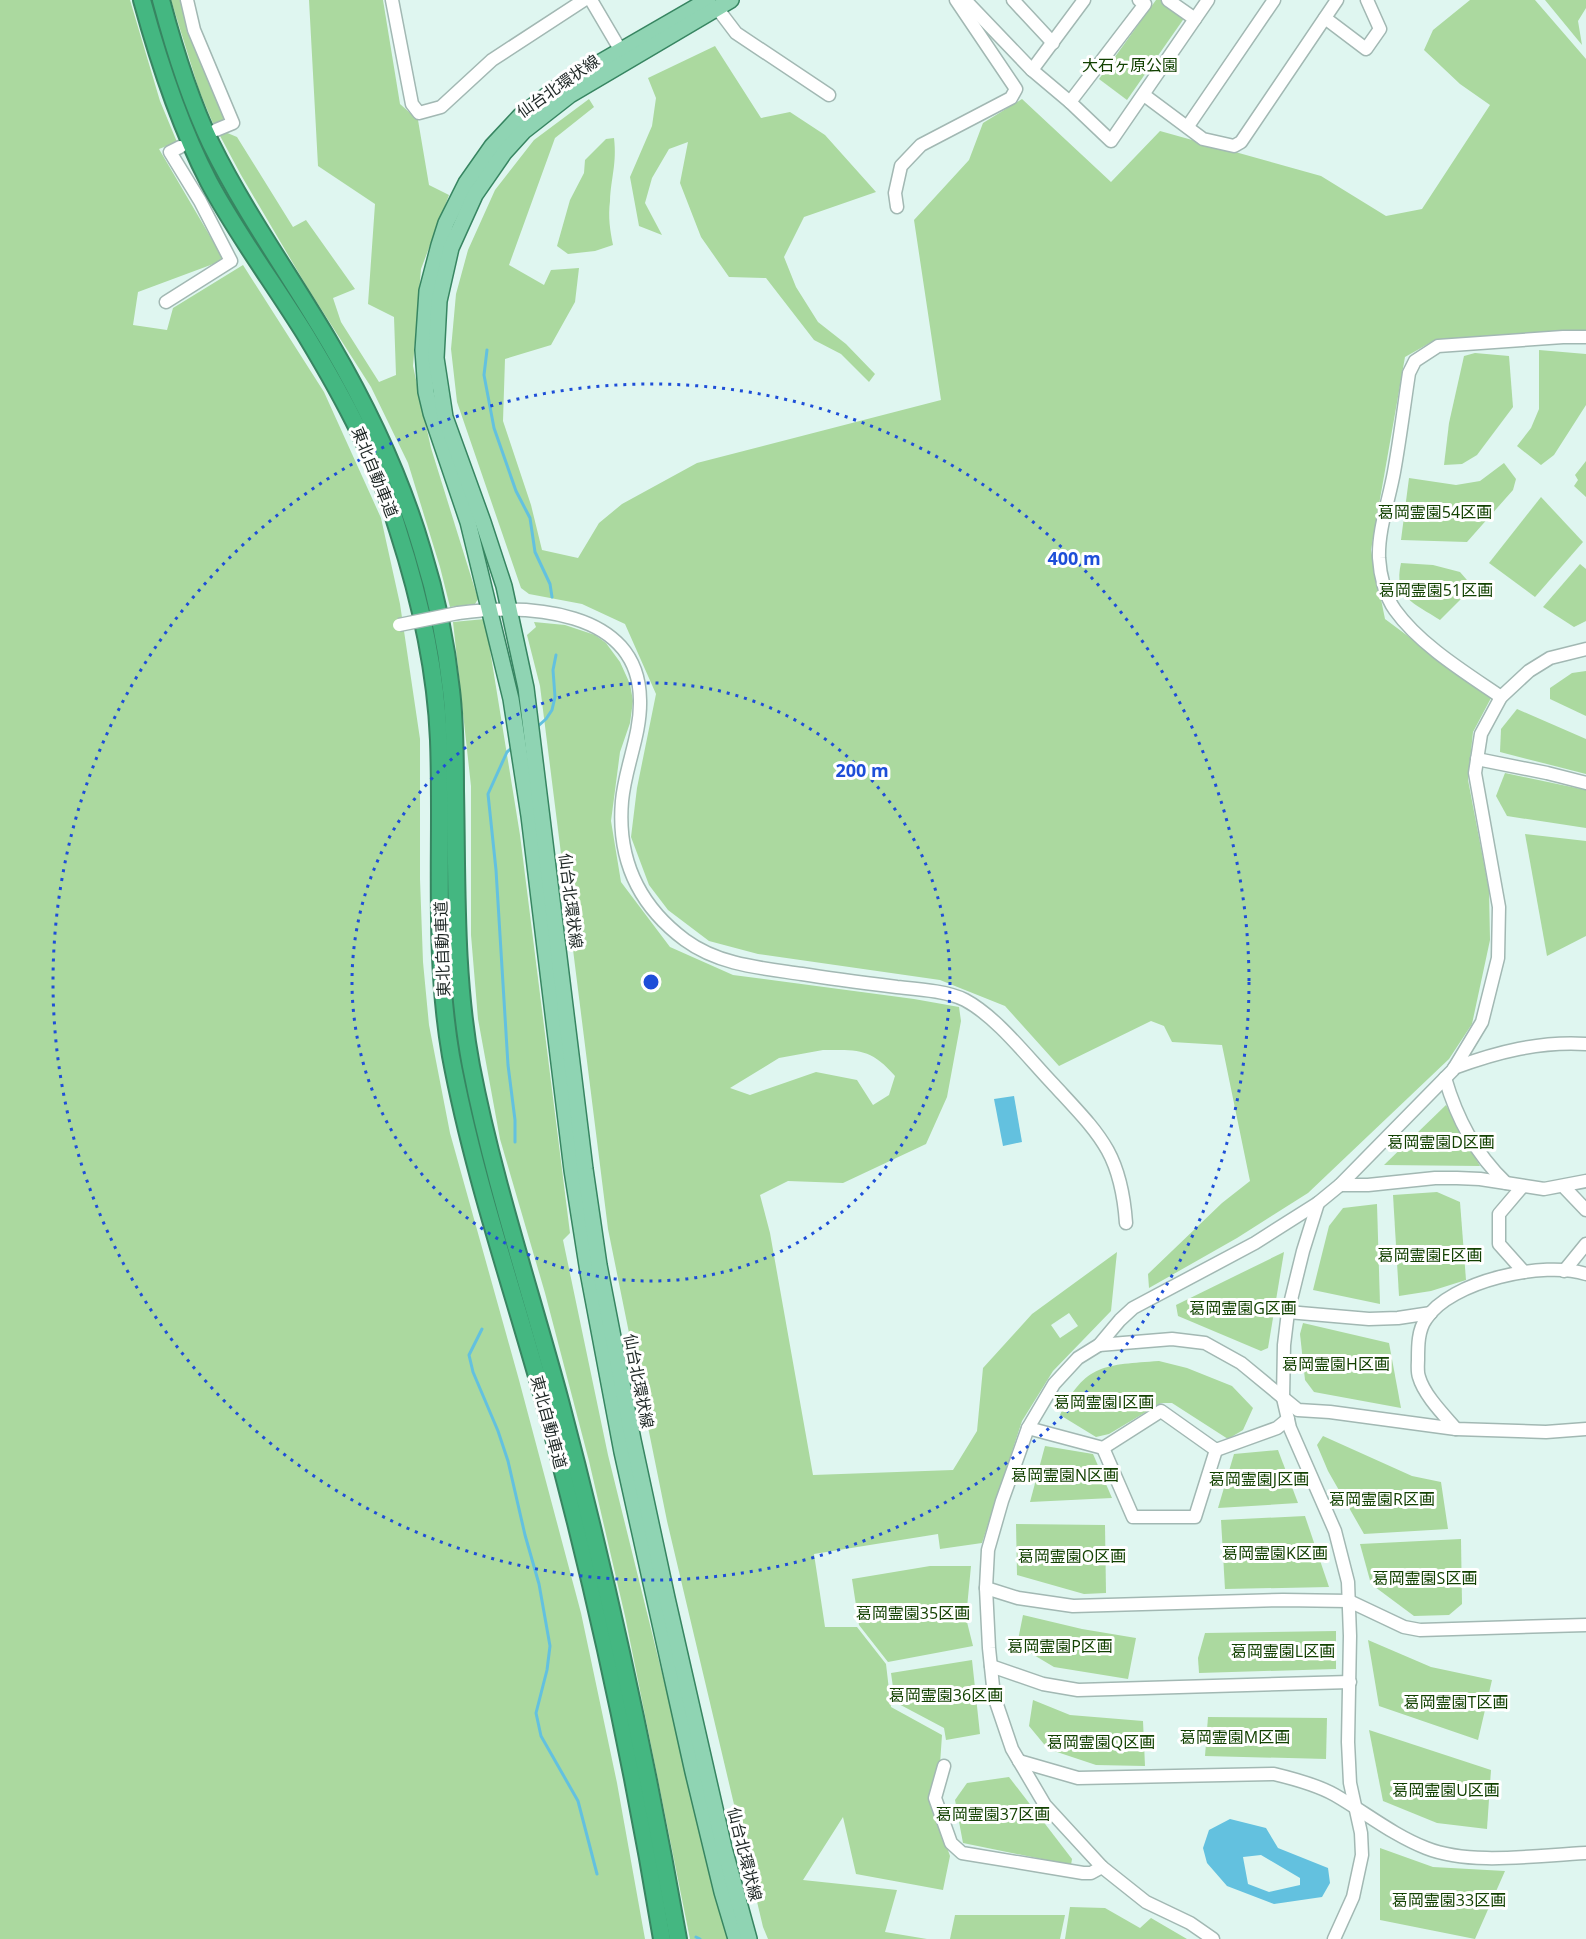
<svg xmlns="http://www.w3.org/2000/svg" width="1586" height="1939" font-family="'Open Sans','Noto Sans JP',sans-serif">
<rect width="100%" height="100%" fill="#dff6f0"/>
<g fill="#abd99f" fill-rule="evenodd">
<path d="M0,0H130L160,101L177,142L159,149L224,260L138,292L133,325L167,330L173,308L243,265L324,392L381,518L400,604L420,739V879L423,962L429,1025L450,1133L519,1380L581,1613L617,1783L645,1939H0Z"/>
<path d="M171,0H183L226,113L224,121L214,126L199,90Z"/>
<path d="M309,0H383L400,104L418,120L429,185L449,195L421,269L413,366L431,448L478,599L475,604L450,607L440,567L408,463L371,387L307,287L241,175L219,134L225,132L237,137L293,227L306,220L355,289L333,298L341,322L379,382L396,375L394,317L368,304L375,204L318,166Z"/>
<path d="M1156,0H1162L1185,17L1127,100L1099,79Z"/>
<path d="M1470,0H1535L1586,59V331L1435,340L1405,357L1371,550L1385,619L1491,698L1473,732L1468,780L1489,890L1490,940L1472,1024L1449,1059L1308,1193L1237,1238L1149,1288L1148,1274L1222,1203L1250,1181L1222,1045L1172,1042L1164,1026L1151,1021L1059,1066L1005,1006L940,980L758,954L709,941L668,910L649,885L631,837L637,788L656,694L625,624L582,604L529,594L521,588L457,402L451,349L456,294L468,250L495,190L534,140L589,99L594,107L555,138L509,265L544,285L551,270L579,268L575,302L551,345L505,359L503,421L531,505L542,550L578,558L599,523L622,504L697,463L941,400L914,220L969,160L983,123L1022,99L1111,182L1160,131L1321,176L1386,216L1422,209L1490,105L1460,84L1424,50L1433,30Z"/>
<path d="M1545,0H1586V8L1578,21L1582,45Z"/>
<path d="M715,46L761,118L790,112L825,135L876,192L804,217L784,257L796,287L818,322L846,344L875,374L869,382L841,354L814,340L766,278L729,277L701,237L680,183L688,142L669,149L652,178L645,203L662,235L639,226L630,177L652,126L656,98L648,78Z"/>
<path d="M614,138C617,164 611,177 610,201C608,217 610,230 613,245L595,251L568,254L557,246L570,200L584,173L585,160L606,139Z"/>
<path d="M1539,350L1586,354V405L1554,455L1541,465L1517,446L1531,428L1539,409Z"/>
<path d="M1475,353L1509,356L1513,407L1477,455L1462,464L1444,465L1449,423L1464,356Z"/>
<path d="M1586,461V497L1574,486L1578,480L1575,475Z"/>
<path d="M1504,463L1516,479L1513,490L1467,542L1401,540L1409,478L1456,485L1480,481Z"/>
<path d="M1541,497L1583,542L1535,597L1489,563Z"/>
<path d="M1401,563L1433,565L1460,572L1473,587L1440,620C1414,603 1393,598 1401,563Z"/>
<path d="M1580,564L1586,569V621L1574,627L1543,607Z"/>
<path d="M485,619L520,835L570,1233L563,1240L608,1455L723,1920L730,1939H690L625,1616L589,1461L545,1293L500,1139L478,1019L471,935V786L453,622Z"/>
<path d="M534,622L565,625L595,635L606,643L620,662L630,684L633,701L630,723L620,752L611,821L621,882L670,947L733,975L914,999L959,1007L961,1021L947,1097L926,1144L843,1183L788,1181L760,1195L770,1233L813,1475L953,1470L977,1431L983,1368L1032,1314L1117,1252L1111,1311L1053,1371L1022,1421L982,1543L940,1549L938,1534L814,1554L825,1627H857L886,1664L891,1707L942,1735L940,1764L930,1799L950,1856L943,1890L856,1874L843,1817L803,1880L897,1890L885,1932L927,1939H768L763,1927L667,1521L608,1229L540,686L527,635L536,627ZM823,1050C858,1050 871,1048 895,1076L889,1095L873,1105L857,1080L816,1072L750,1095L730,1088L779,1058ZM1069,1313L1078,1326L1060,1338L1051,1325Z"/>
<path d="M1586,671V716L1550,699V688L1572,673Z"/>
<path d="M1517,709L1586,739V774L1500,752L1501,729Z"/>
<path d="M1505,773L1586,790V828L1507,816L1496,796Z"/>
<path d="M1525,834L1586,841V936L1547,956Z"/>
<path d="M1446,1105L1480,1166L1384,1165Z"/>
<path d="M1437,1192L1460,1202L1466,1280L1431,1291L1399,1296L1393,1195Z"/>
<path d="M1377,1204L1380,1304L1313,1290L1329,1226L1343,1208Z"/>
<path d="M1284,1252L1268,1348L1261,1351L1178,1316L1176,1305Z"/>
<path d="M1303,1323L1389,1343L1401,1408L1314,1392L1305,1380L1300,1334Z"/>
<path d="M1159,1361L1187,1368L1232,1386L1253,1408L1243,1430L1228,1439L1172,1403H1161L1109,1434L1096,1437L1060,1415C1085,1363 1106,1365 1159,1361Z"/>
<path d="M1323,1436L1412,1476L1441,1482L1448,1529L1364,1534L1328,1471L1317,1445Z"/>
<path d="M1045,1446L1093,1454L1112,1498L1030,1502Z"/>
<path d="M1278,1450L1298,1503L1218,1508L1234,1454Z"/>
<path d="M1305,1516L1329,1587L1225,1589L1221,1520Z"/>
<path d="M1016,1524L1105,1525L1106,1593L1084,1594L1017,1575Z"/>
<path d="M1461,1539L1462,1604L1449,1615L1414,1616L1371,1584L1360,1544Z"/>
<path d="M930,1566H971L966,1618L973,1646L888,1662L859,1625L852,1579Z"/>
<path d="M1023,1615L1082,1629L1136,1638L1128,1679L1054,1667L1017,1645Z"/>
<path d="M1336,1631V1669L1199,1673L1198,1658L1205,1633Z"/>
<path d="M1368,1640L1431,1667L1492,1680L1478,1740L1379,1706Z"/>
<path d="M972,1660L980,1734L946,1740L944,1728L895,1702L891,1673Z"/>
<path d="M1033,1700L1070,1715L1143,1721L1145,1766L1096,1765L1048,1749L1029,1726Z"/>
<path d="M1208,1717L1327,1718L1326,1759L1205,1756Z"/>
<path d="M1369,1730L1491,1770L1487,1829L1437,1823L1383,1801Z"/>
<path d="M1009,1777L1072,1859L1071,1865L963,1843L955,1800L967,1783Z"/>
<path d="M1380,1848L1433,1867L1505,1871L1475,1939L1380,1920Z"/>
<path d="M1070,1907L1105,1908L1140,1928L1151,1918L1187,1939H1065Z"/>
<path d="M955,1915H1065L1060,1939H950Z"/>
</g>
<g fill="#63c1df" fill-rule="evenodd">
<path d="M1014,1096L1022,1142L1003,1146L994,1099Z"/>
<path d="M1230,1819L1266,1828L1278,1848L1328,1868L1330,1883L1322,1897L1274,1904L1227,1886L1207,1863L1203,1848L1209,1830ZM1261,1855L1300,1878V1885L1269,1892L1248,1884L1243,1857Z"/>
</g>
<g fill="none" stroke-linecap="round" stroke-linejoin="round">
<g stroke="#63c1df" stroke-width="3">
<path d="M487,350L484,375L494,428L516,491L530,518L535,552L550,584L552,597"/>
<path d="M537,727L546,719L552,710L555,697L553,670L556,655"/>
<path d="M514,746L507,752L488,794L496,870L508,1065L515,1120V1142"/>
<path d="M482,1329L469,1355L473,1372L498,1431L508,1461L525,1535L539,1584L550,1646L547,1670L536,1713L541,1736L578,1801L597,1874"/>
<path d="M696,1937L700,1939"/>
</g>
<defs>
<g id="minor">
<path d="M187,0L194,30L233,123L216,130"/>
<path d="M392,0L412,104L419,113L441,107L492,60L584,0"/>
<path d="M591,0L621,51"/>
<path d="M965,0L1032,70L1070,102L1111,141L1208,0"/>
<path d="M1013,0L1053,43"/>
<path d="M1168,0L1195,19"/>
<path d="M717,8L736,33L829,95"/>
<path d="M1325,18L1366,49L1380,29L1367,0"/>
<path d="M1032,70L1084,0"/>
<path d="M1144,95L1203,139L1234,146L1241,142L1337,0"/>
<path d="M1070,102L1145,4L1139,0"/>
<path d="M1188,126L1274,0"/>
<path d="M897,207L895,193L901,166L921,145L1011,98L1016,89L956,0"/>
<path d="M166,302L231,261L200,201L170,152L180,147"/>
<path d="M458,613C526,604 639,608 640,700C641,735 625,767 622,801C617,859 638,905 685,940C719,965 761,968 802,974C833,979 865,983 897,987C917,989 948,991 965,1000C997,1017 1029,1059 1054,1085C1100,1135 1121,1153 1126,1223"/>
<path d="M1501,697C1466,673 1420,645 1395,610C1385,596 1380,575 1379,558C1378,530 1389,500 1394,472C1400,439 1404,406 1409,373L1415,361L1438,346L1563,337H1586"/>
<path d="M1477,759L1547,773L1586,783"/>
<path d="M1454,1068C1497,1052 1540,1041 1586,1044"/>
<path d="M1445,1078C1457,1119 1475,1153 1506,1183"/>
<path d="M1340,1185H1368L1435,1178H1457L1480,1179L1544,1189L1586,1181"/>
<path d="M1522,1187L1499,1214V1244L1524,1272"/>
<path d="M1564,1187L1586,1210"/>
<path d="M1318,1203L1303,1251L1288,1312L1284,1345L1283,1398L1290,1428L1335,1531L1348,1582L1350,1636L1348,1742L1350,1783L1361,1833L1362,1855L1353,1897L1334,1939"/>
<path d="M1564,1271L1586,1244"/>
<path d="M1288,1312L1369,1319L1398,1318L1431,1313"/>
<path d="M1099,1345L1172,1339L1205,1343L1241,1363L1298,1410L1330,1412L1456,1429L1546,1432L1586,1429"/>
<path d="M1028,1428L1103,1448L1161,1411L1216,1450L1277,1428L1288,1419"/>
<path d="M1456,1429C1444,1415 1424,1395 1419,1377C1417,1372 1418,1364 1418,1359C1418,1346 1418,1330 1426,1319C1450,1281 1545,1260 1586,1274"/>
<path d="M1103,1448L1133,1517H1195L1216,1450"/>
<path d="M986,1588L1018,1598L1073,1606L1283,1600L1349,1601L1404,1627L1420,1630L1586,1625"/>
<path d="M991,1666L1043,1684L1078,1690L1350,1682"/>
<path d="M1019,1761L1078,1778L1274,1774C1295,1779 1317,1785 1335,1795C1366,1813 1393,1835 1426,1848C1471,1866 1538,1855 1586,1853"/>
<path d="M944,1766L935,1798L951,1843L962,1853L1083,1873H1091L1102,1867"/>
<path d="M1213,1939L1190,1923L1146,1902L1102,1867L1045,1805L1012,1749L994,1696L989,1648L986,1588L988,1550L1002,1501L1028,1428L1054,1384L1078,1358L1099,1345L1120,1320L1133,1308L1255,1243L1318,1203L1340,1185L1453,1070L1482,1022L1498,958L1499,907L1475,773L1481,734L1501,697L1529,671L1550,658L1586,649"/>
</g>
<g id="major">
<path d="M708,0L559,86L520,116L492,146L466,183L446,223L439,245L427,291L423,350L426,392L431,413L468,522L511,699L529,816L572,1170L588,1272L622,1452L693,1772L722,1892L736,1939"/>
<path d="M731,0L570,95L524,131L504,153L475,195L451,248L439,301L436,358L445,417L483,522L504,586L526,688L585,1169L599,1265L633,1440L667,1598L724,1848L749,1939"/>
</g>
<g id="highway">
<path d="M142,0C159,62 179,124 209,182C238,236 275,285 307,337C345,400 377,460 398,530C420,598 436,669 439,740C443,845 433,952 451,1056C473,1174 512,1286 544,1401C593,1578 632,1758 662,1939"/>
<path d="M161,0C174,49 189,98 211,144C246,215 292,278 331,345C369,410 401,478 422,550C436,595 446,643 451,690C455,723 455,758 455,791C457,883 454,976 471,1066C493,1180 530,1290 560,1401C607,1579 646,1758 678,1939"/>
</g>
</defs>
<use href="#minor" stroke="#a2b8b3" stroke-width="15"/>
<use href="#major" stroke="#378561" stroke-width="18"/>
<use href="#highway" stroke="#378561" stroke-width="20"/>
<use href="#minor" stroke="#fff" stroke-width="12"/>
<use href="#major" stroke="#8fd4b3" stroke-width="15"/>
<use href="#highway" stroke="#44b781" stroke-width="16"/>
<defs>
<path id="minor-bridge" d="M399,625L458,613"/>
</defs>
<use href="#minor-bridge" stroke="#a2b8b3" stroke-width="15" stroke-linecap="butt"/>
<use href="#minor-bridge" stroke="#fff" stroke-width="12"/>
</g>
<g fill="none" stroke="#1d4ed8" stroke-width="3" stroke-dasharray="3 6">
<circle cx="651" cy="982" r="299"/>
<circle cx="651" cy="982" r="598"/>
</g>
<g text-anchor="middle" stroke-width="6" stroke-linejoin="round" paint-order="stroke">
<g font-size="16" fill="#124101" stroke="#fff">
<text x="1130" y="71">大石ヶ原公園</text>
<text x="1435" y="518">葛岡霊園54区画</text>
<text x="1436" y="596">葛岡霊園51区画</text>
<text x="1441" y="1148">葛岡霊園D区画</text>
<text x="1430" y="1261">葛岡霊園E区画</text>
<text x="1243" y="1314">葛岡霊園G区画</text>
<text x="1336" y="1370">葛岡霊園H区画</text>
<text x="1104" y="1408">葛岡霊園I区画</text>
<text x="1065" y="1481">葛岡霊園N区画</text>
<text x="1259" y="1485">葛岡霊園J区画</text>
<text x="1382" y="1505">葛岡霊園R区画</text>
<text x="1275" y="1559">葛岡霊園K区画</text>
<text x="1072" y="1562">葛岡霊園O区画</text>
<text x="1425" y="1584">葛岡霊園S区画</text>
<text x="913" y="1619">葛岡霊園35区画</text>
<text x="1060" y="1652">葛岡霊園P区画</text>
<text x="1283" y="1657">葛岡霊園L区画</text>
<text x="946" y="1701">葛岡霊園36区画</text>
<text x="1456" y="1708">葛岡霊園T区画</text>
<text x="1235" y="1743">葛岡霊園M区画</text>
<text x="1101" y="1748">葛岡霊園Q区画</text>
<text x="1446" y="1796">葛岡霊園U区画</text>
<text x="993" y="1820">葛岡霊園37区画</text>
<text x="1449" y="1906">葛岡霊園33区画</text>
</g>
<g font-size="16" fill="#1e2725" stroke="#fff">
<text transform="translate(558 86) rotate(-35)" y="6">仙台北環状線</text>
<text transform="translate(375 472) rotate(68)" y="6">東北自動車道</text>
<text transform="translate(571 901) rotate(83)" y="6">仙台北環状線</text>
<text transform="translate(442 949) rotate(-92)" y="6">東北自動車道</text>
<text transform="translate(639 1381) rotate(79)" y="6">仙台北環状線</text>
<text transform="translate(549 1422) rotate(75)" y="6">東北自動車道</text>
<text transform="translate(745 1854) rotate(76)" y="6">仙台北環状線</text>
</g>
</g>
<circle cx="651" cy="982" r="9" fill="#1d4ed8" stroke="#fff" stroke-width="3"/>
<g font-size="18" text-anchor="middle" font-weight="bold" fill="#1d4ed8" stroke="#fff" stroke-width="6" stroke-linejoin="round" paint-order="stroke">
<text x="1074" y="565">400 m</text>
<text x="862" y="777">200 m</text>
</g>
</svg>
